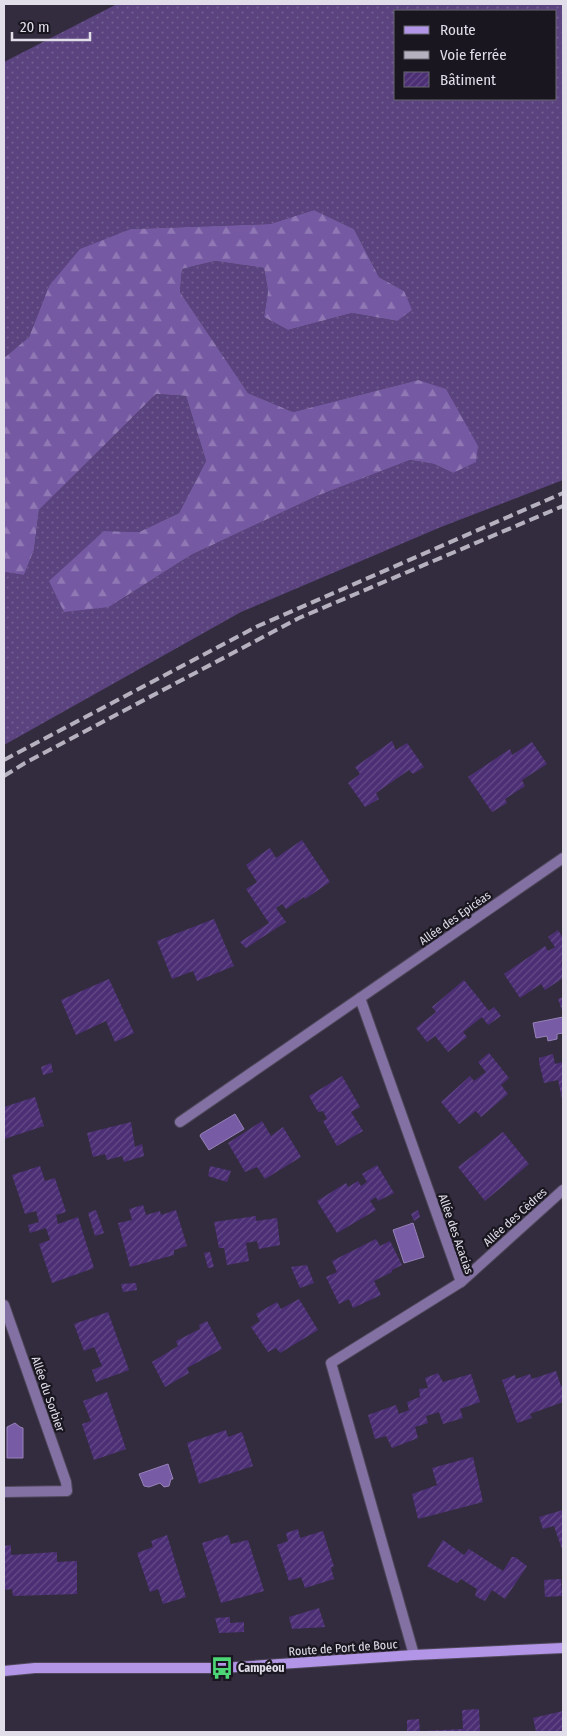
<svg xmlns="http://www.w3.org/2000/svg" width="567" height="1736" font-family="'Fira Sans Condensed',sans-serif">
<defs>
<pattern id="grass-dots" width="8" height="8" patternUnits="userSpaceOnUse" patternTransform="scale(1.25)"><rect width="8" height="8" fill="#5a437e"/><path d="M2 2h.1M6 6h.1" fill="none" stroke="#715e90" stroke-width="1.8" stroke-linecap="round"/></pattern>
<pattern id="forest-firs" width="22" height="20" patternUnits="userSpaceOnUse" patternTransform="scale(1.25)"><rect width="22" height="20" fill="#7559a3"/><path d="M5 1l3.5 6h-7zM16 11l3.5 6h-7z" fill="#8f78b4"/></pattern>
<pattern id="building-hatch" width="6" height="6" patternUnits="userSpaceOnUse" patternTransform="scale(1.25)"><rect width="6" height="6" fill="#4b2e74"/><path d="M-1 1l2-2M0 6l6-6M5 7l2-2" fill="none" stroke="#654c88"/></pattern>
</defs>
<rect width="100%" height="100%" fill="#332c3f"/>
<path fill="url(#grass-dots)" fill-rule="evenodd" d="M117,4H563V480L441,527L241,612L4,745V572L24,575L34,550L39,510L156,394L186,396L206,461L179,513L139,532L104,531L109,607L191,555L317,496L410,460L434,464L453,473L418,380L293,412L248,393L180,292L182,269L215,261L264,268L268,291L264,317L288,330L352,313L397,321L404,291L379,277L354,229L314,210L270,224L131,229L49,286L29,337L4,358V62ZM396,11H556V99H396Z"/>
<path fill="url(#forest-firs)" d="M314,210L354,229L379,277L404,291L412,310L397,321L352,313L288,330L264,317L268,291L264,268L215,261L182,269L180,292L248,393L293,412L418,380L446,389L478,446L476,462L453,473L434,464L410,460L317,496L191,555L109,607L64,612L49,581L104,531L139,532L179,513L206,461L186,396L156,394L39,510L34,550L24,575L4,572V358L29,337L49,286L80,249L131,229L270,224Z"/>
<g fill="#775ba5" stroke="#9782b9">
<path d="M563,1017V1033L557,1034V1039L548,1041L547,1036L536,1038L533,1023Z"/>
<path d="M235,1114L244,1129L209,1150L200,1136L201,1134Z"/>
<path d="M413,1223L424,1257L404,1263L393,1230Z"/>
<path d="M15,1423L20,1427L23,1428V1458H7V1427Z"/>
<path d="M168,1464L173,1479H171L169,1486L164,1487L160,1483L149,1487L144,1486L139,1474Z"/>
</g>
<g fill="url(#building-hatch)">
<path d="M392,741L396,750L407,743L424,767L413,774L409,770L376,793L379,799L365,807L348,783L360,774L355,767Z"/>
<path d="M532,742L547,764L522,780L525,786L505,799L507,803L492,812L468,777L510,749L512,755Z"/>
<path d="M302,840L330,882L305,899L304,897L286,909L282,904L276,908L286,922L246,948L240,942L269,923L246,889L257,882L246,865L270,848L276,858Z"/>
<path d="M214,919L234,966L197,981L193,971L172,979L157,941Z"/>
<path d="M558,930L563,938V960L561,962L563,965V978L545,990L541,984L520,998L504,974L545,946L548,951L555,947L548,937Z"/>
<path d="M109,979L134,1033L115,1042L106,1021L76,1035L61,1000Z"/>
<path d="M464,980L489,1011L494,1007L501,1016L488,1025L482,1017L463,1032L467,1037L448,1052L435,1036L427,1042L416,1028L436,1012L432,1007Z"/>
<path d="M563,997V1013L558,999Z"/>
<path d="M489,1053L509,1078L501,1085L508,1094L481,1117L476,1111L459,1124L441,1102L470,1076L474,1081L486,1072L478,1062Z"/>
<path d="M553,1054L555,1064L563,1062V1099H562L558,1080L544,1083L539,1062V1058Z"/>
<path d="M51,1063L53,1072L43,1075L41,1067Z"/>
<path d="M342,1076L360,1107L351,1112L363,1131L337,1146L323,1121L327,1119L323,1111L318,1112L309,1096Z"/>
<path d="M35,1097L44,1126L4,1139V1107Z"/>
<path d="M262,1121L271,1136L283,1127L301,1157L265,1179L257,1167L245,1172L228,1143Z"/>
<path d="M131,1122L135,1147L142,1144L144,1156L124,1162L122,1156L107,1160L105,1154L93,1157L87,1133Z"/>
<path d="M503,1132L529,1164L485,1201L458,1167Z"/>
<path d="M377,1165L394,1193L378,1201L376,1197L370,1201L376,1210L337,1233L317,1201L346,1183L348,1187L358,1181L361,1186L367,1182L362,1174Z"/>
<path d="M40,1166L45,1181L55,1178L66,1212L56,1215L58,1224L78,1217L94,1268L52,1283L39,1244L50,1240L46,1228L30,1233L28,1225L39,1222L36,1211L25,1214L12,1175Z"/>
<path d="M210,1166L231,1171L227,1182L208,1176Z"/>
<path d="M143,1205L146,1215L160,1211L161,1215L176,1210L187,1246L174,1250V1255L130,1267L118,1223L132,1220L129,1209Z"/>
<path d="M96,1210L104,1233L95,1236L88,1213Z"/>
<path d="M418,1210L420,1217L414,1221L411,1214Z"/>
<path d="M256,1216V1221L277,1218L280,1245L259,1249L257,1241L246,1243L249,1261L227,1265L224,1248H219L214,1222Z"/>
<path d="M376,1239L380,1246L390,1241L402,1265L392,1270V1272L374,1281L381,1295L353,1308L349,1299L339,1304L326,1277L337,1272L332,1261Z"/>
<path d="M210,1252L214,1267L208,1268L204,1253Z"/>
<path d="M307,1265L314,1283L300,1288L291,1267Z"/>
<path d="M136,1283L137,1290L123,1292L121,1284Z"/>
<path d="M299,1299L318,1330L280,1353L276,1348L268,1352L251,1327L260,1321L256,1314L277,1302L281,1309Z"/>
<path d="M108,1312L129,1370L96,1382L92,1370L102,1366L94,1347L84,1351L74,1324Z"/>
<path d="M207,1321L222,1349L187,1368L189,1373L165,1387L152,1362L178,1346L176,1341L200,1329L199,1325Z"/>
<path d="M556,1371L561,1386L563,1385V1402L530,1414L532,1418L517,1423L502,1380L515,1375L516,1379L530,1374L532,1379Z"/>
<path d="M438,1373L443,1382L471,1374L480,1402L460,1409L463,1418L443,1424L439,1412L426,1416L428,1423L415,1427L418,1438L392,1448L386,1436L375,1439L368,1415L396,1405L399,1414L409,1410L407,1402L420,1397L419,1389L428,1388L425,1378Z"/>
<path d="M107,1392L126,1449L94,1460L82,1424L91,1421L83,1401Z"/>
<path d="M226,1430L228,1437L242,1432L253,1466L199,1484L187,1443Z"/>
<path d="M473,1457L483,1502L418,1519L412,1494L437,1485L432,1468Z"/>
<path d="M563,1510V1552L554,1526L543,1529L539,1517Z"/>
<path d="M298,1529L300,1538L323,1531L334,1567H331L334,1579L305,1588L301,1577L289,1581L277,1545L288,1541L286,1533Z"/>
<path d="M167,1535L186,1597L163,1604L158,1589L150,1592L137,1553L153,1547L151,1541Z"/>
<path d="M228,1535L231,1544L248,1540L264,1591L221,1603L202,1543Z"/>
<path d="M443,1540L464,1555L469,1549L503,1571L512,1557H515L527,1566L505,1599L492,1590L485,1601L475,1596L477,1589L461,1579L457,1583L427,1566Z"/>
<path d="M11,1545V1555L57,1552V1562L77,1561V1594L13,1596L12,1589L4,1590V1546Z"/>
<path d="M561,1579L562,1596L545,1597L544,1580Z"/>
<path d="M319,1608L325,1627L292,1629L289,1617Z"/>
<path d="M230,1617V1623L244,1622V1632L219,1633L215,1618Z"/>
<path d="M479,1709L480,1731L475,1732H423V1731L463,1729L462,1710Z"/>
<path d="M563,1711V1732H536L533,1718Z"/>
<path d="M419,1719L420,1732H407V1720Z"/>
</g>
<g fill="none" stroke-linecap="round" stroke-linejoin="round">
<defs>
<g id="street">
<path d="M360,998L563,858"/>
<path d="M180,1122L360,998L461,1282L331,1363L414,1655"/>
<path d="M461,1282L563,1190"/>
<path d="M4,1305L66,1482L67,1491L4,1492"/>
</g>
<path id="secondary" d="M4,1671L35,1668H222L414,1655L563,1648"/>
</defs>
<use href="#street" stroke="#4f485a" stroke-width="12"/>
<use href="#secondary" stroke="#4f485a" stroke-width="12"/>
<use href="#street" stroke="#8371a4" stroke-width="10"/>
<use href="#secondary" stroke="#b295e6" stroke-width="10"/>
<g stroke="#b6b1bf" stroke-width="4" stroke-dasharray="10 5" stroke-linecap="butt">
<path d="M4,760L258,626L563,493"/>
<path d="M4,776L25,763L299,618L563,506"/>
</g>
</g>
<defs>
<symbol id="bus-bare" viewBox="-9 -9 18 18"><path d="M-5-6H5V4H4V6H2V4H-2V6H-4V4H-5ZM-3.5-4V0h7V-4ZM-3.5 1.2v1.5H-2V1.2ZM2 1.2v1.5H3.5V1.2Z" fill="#4dd676" stroke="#19161f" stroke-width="2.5" paint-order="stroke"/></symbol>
</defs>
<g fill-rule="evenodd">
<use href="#bus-bare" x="206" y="1652" width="32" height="32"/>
</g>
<g text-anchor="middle" stroke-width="4.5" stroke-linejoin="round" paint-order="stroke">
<g font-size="12" fill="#e1dde9" stroke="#19161f">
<text transform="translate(455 918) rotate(-35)" y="4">Allée des Epicéas</text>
<text transform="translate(515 1217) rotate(-42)" y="4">Allée des Cèdres</text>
<text transform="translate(456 1234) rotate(71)" y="4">Allée des Acacias</text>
<text transform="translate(48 1394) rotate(71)" y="4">Allée du Sorbier</text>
<text transform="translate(343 1648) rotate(-4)" y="4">Route de Port de Bouc</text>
</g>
<g font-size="12" font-weight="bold" fill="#e1dde9" stroke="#19161f" text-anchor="start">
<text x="238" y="1672">Campéou</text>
</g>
</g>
<rect width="567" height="1736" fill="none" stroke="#e1dde9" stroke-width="10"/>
<rect x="394" y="10" width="162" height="90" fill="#19161f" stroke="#696670"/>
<rect x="404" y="26" width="25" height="8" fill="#b295e6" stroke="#696670"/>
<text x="440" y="35" font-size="15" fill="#e1dde9">Route</text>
<rect x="404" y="51" width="25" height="8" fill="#b6b1bf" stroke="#696670"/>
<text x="440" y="60" font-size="15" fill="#e1dde9">Voie ferrée</text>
<rect x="404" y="72" width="25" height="15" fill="url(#building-hatch)" stroke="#696670"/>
<text x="440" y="85" font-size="15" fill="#e1dde9">Bâtiment</text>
<path d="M12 32v8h78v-8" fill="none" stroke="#e1dde9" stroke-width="2.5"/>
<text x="20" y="32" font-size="15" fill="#e1dde9" stroke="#19161f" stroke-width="4" paint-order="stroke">20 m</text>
</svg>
